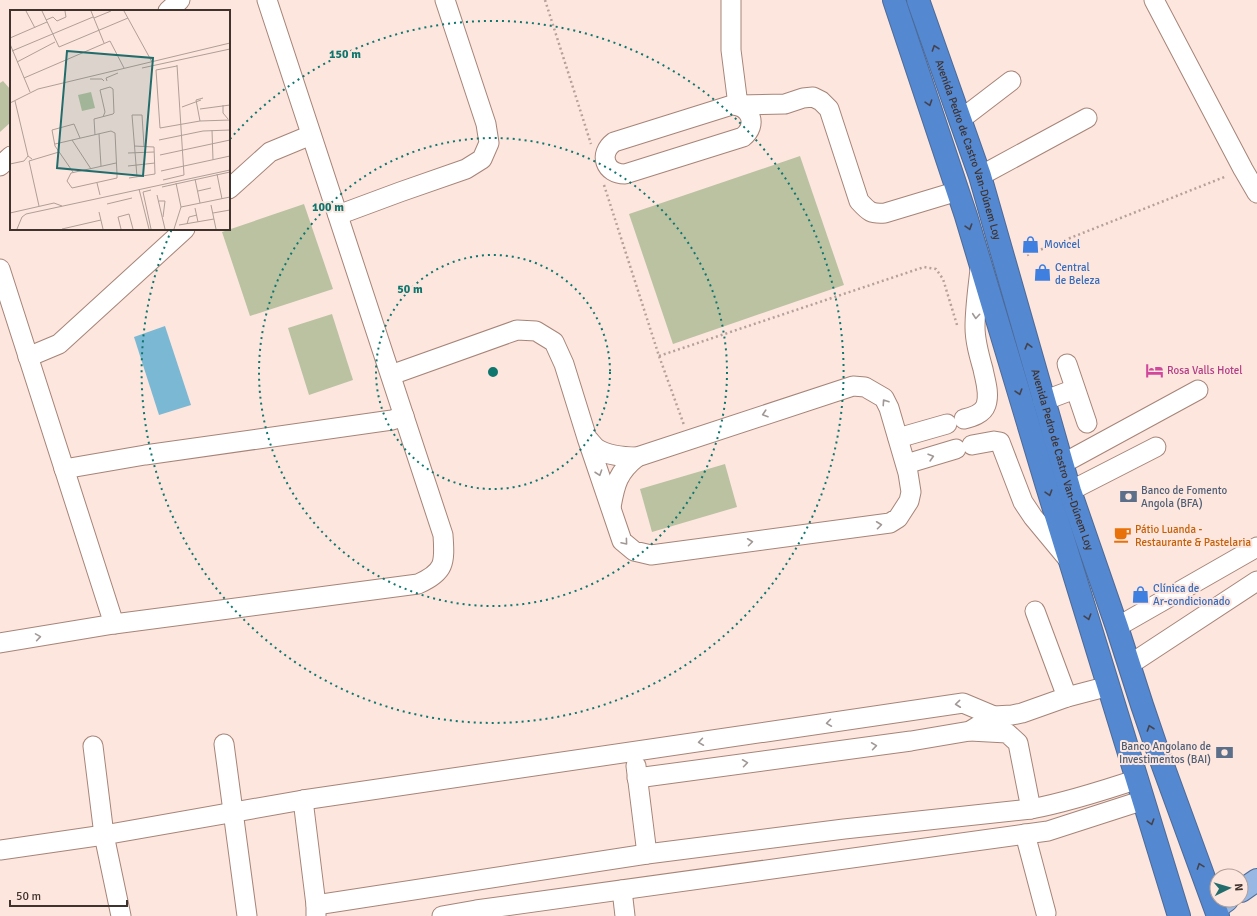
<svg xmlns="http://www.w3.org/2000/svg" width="1257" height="916" font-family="Signika,sans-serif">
<rect width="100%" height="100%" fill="#fde6de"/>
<g fill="#bac2a1">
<path d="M3,81L11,90V122L0,132V83Z"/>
<path d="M800,156L844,285L673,344L629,214Z"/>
<path d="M304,204L333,289L250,316L222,232Z"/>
<path d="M332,314L353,380L309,395L288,328Z"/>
<path d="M725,464L737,507L652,532L640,489Z"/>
</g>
<path fill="#7bb8d3" d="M165,326L191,405L159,415L134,337Z"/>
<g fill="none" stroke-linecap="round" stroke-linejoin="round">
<defs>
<g id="minor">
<path d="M731,0V50L738,105L785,104L803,98L813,97L821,101L829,109L859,201C869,212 871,214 885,213L958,191"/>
<path d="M1154,0L1243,169L1257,193"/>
<path d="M168,11L180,0"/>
<path d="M732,105C751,106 758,125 743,137L625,174C605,174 598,154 614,142Z"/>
<path d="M960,120L1011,81"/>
<path d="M0,166L11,156"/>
<path d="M980,176L1087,118"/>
<path d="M229,189L270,152L311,135"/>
<path d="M338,215L400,192L466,169L482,159L489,143L486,124L445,0"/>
<path d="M0,269L114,624"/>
<path d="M28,357L59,344L185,229"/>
<path d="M1067,364L1087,423"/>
<path d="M391,375L517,330L536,331L554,342L564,364L587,438L622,541L634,551L651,555L890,523L898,518L909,501L911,492L908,473L889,408L884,398L865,387L853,386L637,457C623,457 608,456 596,448C593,445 590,441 587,438"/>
<path d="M1043,401L1075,389"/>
<path d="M964,419C972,417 983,414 986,405C990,393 985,380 983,369C979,355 975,341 975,327C975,308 978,288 980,269"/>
<path d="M898,438L947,424"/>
<path d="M972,445L994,441L1000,442L1023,502L1033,517L1067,558"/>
<path d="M906,464L956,449"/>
<path d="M1062,464L1198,390"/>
<path d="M64,469L145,455L392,420L404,416"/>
<path d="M1070,491L1156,447"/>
<path d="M611,507C615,484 618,472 637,457"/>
<path d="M1035,611L1067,697"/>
<path d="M1117,627L1257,547"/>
<path d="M0,643L114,624L418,584C445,572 445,563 443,535L267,0"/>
<path d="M1129,665L1257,581"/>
<path d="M970,731L1007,733L1018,743L1031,809"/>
<path d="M224,744L247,916"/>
<path d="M93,746L104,835L121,916"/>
<path d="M636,766L647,854"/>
<path d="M637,778L911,741L970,731L994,716"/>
<path d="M303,800L316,905V916"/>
<path d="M1025,834L1046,913"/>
<path d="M0,850L104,835L303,800L963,703L994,716L1012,715L1022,713L1067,697L1109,686"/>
<path d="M622,890L625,916"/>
<path d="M316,905L647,854L844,829L1031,809C1068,802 1102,791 1138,779"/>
<path d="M442,916L476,910L1048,831L1144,800"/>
</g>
<g id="major">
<path d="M1241,891L1257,880"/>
<path d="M1216,908L1227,900"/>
</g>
<g id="highway">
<path d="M894,0L966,216L1046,483L1179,916"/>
<path id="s1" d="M918,0L980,176L1070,491L1117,627L1142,705L1158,752L1218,916"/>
</g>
</defs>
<use href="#minor" stroke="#a68478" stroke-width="21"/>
<use href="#major" stroke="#4d6a97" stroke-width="24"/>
<use href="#highway" stroke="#4d6a97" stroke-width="24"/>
<g stroke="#b5a19a" stroke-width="2.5" stroke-dasharray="2 3" stroke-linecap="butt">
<path d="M545,0L591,144"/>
<path d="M604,185L659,356L684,425"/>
<path d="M1027,255L1227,176"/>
<path d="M659,356L924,267L936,269L943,279L957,325"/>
</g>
<use href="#minor" stroke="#fff" stroke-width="19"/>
<use href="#major" stroke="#98b8e3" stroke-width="22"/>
<use href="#highway" stroke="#5488d0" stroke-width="22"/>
</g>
<defs><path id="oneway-chevron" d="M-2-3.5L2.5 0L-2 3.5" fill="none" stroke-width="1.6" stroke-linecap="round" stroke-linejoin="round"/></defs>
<g stroke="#44434e">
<use href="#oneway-chevron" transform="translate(935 48) rotate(-109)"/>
<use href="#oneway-chevron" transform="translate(929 103) rotate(72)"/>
<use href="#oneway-chevron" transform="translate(969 227) rotate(73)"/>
<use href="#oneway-chevron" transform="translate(1028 346) rotate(-105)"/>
<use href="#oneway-chevron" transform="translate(1019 392) rotate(73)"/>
<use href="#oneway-chevron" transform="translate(1049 493) rotate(73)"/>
<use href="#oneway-chevron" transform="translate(1088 617) rotate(73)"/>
<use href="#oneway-chevron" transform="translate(1150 728) rotate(-109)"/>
<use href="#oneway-chevron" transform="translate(1151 822) rotate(73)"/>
<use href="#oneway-chevron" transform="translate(1200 866) rotate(-110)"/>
</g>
<g stroke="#a09896">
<use href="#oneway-chevron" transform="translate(976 316) rotate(95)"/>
<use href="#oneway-chevron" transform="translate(885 402) rotate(-124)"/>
<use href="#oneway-chevron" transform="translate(765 414) rotate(162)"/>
<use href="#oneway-chevron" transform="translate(931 457) rotate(-16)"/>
<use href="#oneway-chevron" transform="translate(599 473) rotate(71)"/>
<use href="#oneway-chevron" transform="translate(879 525) rotate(-7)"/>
<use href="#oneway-chevron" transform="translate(625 542) rotate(50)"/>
<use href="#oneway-chevron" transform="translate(750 542) rotate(-7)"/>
<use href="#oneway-chevron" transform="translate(38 637) rotate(-9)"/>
<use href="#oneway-chevron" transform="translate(958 704) rotate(174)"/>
<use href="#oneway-chevron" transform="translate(829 723) rotate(172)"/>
<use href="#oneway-chevron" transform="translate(701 742) rotate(172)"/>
<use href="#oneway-chevron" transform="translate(874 746) rotate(-8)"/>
<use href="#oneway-chevron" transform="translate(745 763) rotate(-8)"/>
</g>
<g fill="none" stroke="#0f766e" stroke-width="2" stroke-dasharray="2 4">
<circle cx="493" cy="372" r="117"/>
<circle cx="493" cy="372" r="234"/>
<path d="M230 139A351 351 0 1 1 172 229"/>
</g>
<defs>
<symbol id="shop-bare" viewBox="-9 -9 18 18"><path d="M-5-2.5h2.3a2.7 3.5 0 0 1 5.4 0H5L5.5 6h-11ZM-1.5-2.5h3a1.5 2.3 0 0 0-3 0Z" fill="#3f7fe0" stroke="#fde6de" stroke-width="2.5" paint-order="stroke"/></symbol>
<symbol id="hotel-bare" viewBox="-9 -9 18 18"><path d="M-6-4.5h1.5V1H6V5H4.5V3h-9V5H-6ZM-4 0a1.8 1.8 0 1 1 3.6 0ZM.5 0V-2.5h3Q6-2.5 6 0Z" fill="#d1479c" stroke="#fde6de" stroke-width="2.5" paint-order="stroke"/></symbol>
<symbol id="bank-bare" viewBox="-9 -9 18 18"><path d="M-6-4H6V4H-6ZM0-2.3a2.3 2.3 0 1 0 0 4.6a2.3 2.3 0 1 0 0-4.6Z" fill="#5c6f8a" stroke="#fde6de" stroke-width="2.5" paint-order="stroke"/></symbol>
<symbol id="cafe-bare" viewBox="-9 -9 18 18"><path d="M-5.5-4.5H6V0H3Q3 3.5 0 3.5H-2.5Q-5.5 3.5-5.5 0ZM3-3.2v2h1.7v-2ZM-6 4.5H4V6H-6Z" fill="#e8710a" stroke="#fde6de" stroke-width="2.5" paint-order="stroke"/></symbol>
</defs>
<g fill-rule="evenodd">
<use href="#shop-bare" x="1018" y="232" width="25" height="25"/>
<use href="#shop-bare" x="1030" y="260" width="25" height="25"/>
<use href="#hotel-bare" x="1142" y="358" width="25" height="25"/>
<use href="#bank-bare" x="1116" y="484" width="25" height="25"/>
<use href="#cafe-bare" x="1110" y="522" width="25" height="25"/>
<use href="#shop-bare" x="1128" y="582" width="25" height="25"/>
<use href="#bank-bare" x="1212" y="740" width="25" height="25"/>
</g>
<g text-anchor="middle" stroke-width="4" stroke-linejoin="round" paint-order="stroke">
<g font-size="11" fill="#40322d" stroke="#fde6de">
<text dy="4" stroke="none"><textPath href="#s1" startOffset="158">Avenida Pedro de Castro Van-Dúnem Loy</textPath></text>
<text dy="4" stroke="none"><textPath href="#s1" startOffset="482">Avenida Pedro de Castro Van-Dúnem Loy</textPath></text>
</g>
<g font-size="11" fill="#366cbe" stroke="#fde6de" text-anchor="start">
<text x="1044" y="248">Movicel</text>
<text x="1055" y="271">Central<tspan x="1055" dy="13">de Beleza</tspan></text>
<text x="1153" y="592">Clínica de<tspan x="1153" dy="13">Ar-condicionado</tspan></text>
</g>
<g font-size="11" fill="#b23c85" stroke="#fde6de" text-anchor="start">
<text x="1167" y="374">Rosa Valls Hotel</text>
</g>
<g font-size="11" fill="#4e5e75" stroke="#fde6de" text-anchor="start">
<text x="1141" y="494">Banco de Fomento<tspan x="1141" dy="13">Angola (BFA)</tspan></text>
<text x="1211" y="750" text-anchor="end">Banco Angolano de<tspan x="1211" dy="13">Investimentos (BAI)</tspan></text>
</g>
<g font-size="11" fill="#c56008" stroke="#fde6de" text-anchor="start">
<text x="1135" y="533">Pátio Luanda -<tspan x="1135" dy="13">Restaurante &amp; Pastelaria</tspan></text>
</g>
</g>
<g transform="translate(10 10)">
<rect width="220" height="220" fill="#fde6de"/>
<path d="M81,82L85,98L72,101L68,85Z" fill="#bac2a1"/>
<path fill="none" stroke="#b19e97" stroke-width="1" d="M16,1L25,18M32,1L49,37L118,8M81,1L94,33M114,1L142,52M84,8L101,1M36,10L43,7L47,11L56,7L55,1M0,28L37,12M0,34L20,82M2,41L83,7M7,52L45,32M167,56L146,60L150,118L190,111L220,110M132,58L220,39M14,68L100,31L114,58M80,69H92L94,71M97,71L96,68L108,63M5,91L18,146L22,149M0,93L28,79L220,33M213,95V103L218,109M172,97L191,90M190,99L220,95M190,111L186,90L193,88M202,120L203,150M89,124L91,156M85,125L84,109L103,104L104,103L103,79L100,77L90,80L95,102L93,107M62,130L81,159M149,130L193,121L220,120M45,134L101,121L105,123L107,164V168L62,178L57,171L61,163L106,153M118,143L144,142M150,145L220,130M0,154L14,151L18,146M118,156L145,153M151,161L220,146M63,162L45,136L42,120L64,114L70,128M207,164L212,189M127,167L122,105H132L134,136M119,168L145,164L144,137L124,136M185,169L190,193M153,170L174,165L167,55M87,173L90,185M152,177L220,162M129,179L139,219M141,180L133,182L141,219M188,181L201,178M147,185L155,219M149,191H155L153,207M97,194L122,188M201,195L206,219M29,196L19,151L49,142M171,197L220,187M185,198L188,212M89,202L93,219M0,203L44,193L52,196M203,203L220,200M177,214L179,207L187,205M169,215L204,209M7,219L12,207L16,204L220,160M52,219L91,210M111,219L108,207L119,204L123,219M164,219L171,197L166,173"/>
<path fill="#226d6c" fill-opacity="0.15" stroke="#226d6c" stroke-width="2" d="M57,41L143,48L133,166L47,158Z"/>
<rect width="220" height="220" fill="none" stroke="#40322d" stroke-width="2"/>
</g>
<circle cx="493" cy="372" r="6" fill="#0f766e" stroke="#fde6de" stroke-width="2"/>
<g font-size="12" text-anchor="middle" font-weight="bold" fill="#0f766e" stroke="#fde6de" stroke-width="4" stroke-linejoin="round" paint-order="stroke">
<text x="345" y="58">150 m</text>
<text x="328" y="211">100 m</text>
<text x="410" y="293">50 m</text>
</g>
<g transform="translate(1229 888) rotate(85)"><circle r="19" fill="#fde6de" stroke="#b19e97"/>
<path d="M0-3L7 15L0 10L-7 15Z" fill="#226d6c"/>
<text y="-6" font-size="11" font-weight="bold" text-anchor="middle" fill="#40322d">N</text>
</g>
<path d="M10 900v6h117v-6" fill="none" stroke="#40322d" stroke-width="2"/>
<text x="16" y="900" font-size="12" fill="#40322d" stroke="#fde6de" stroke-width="3" paint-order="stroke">50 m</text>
</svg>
